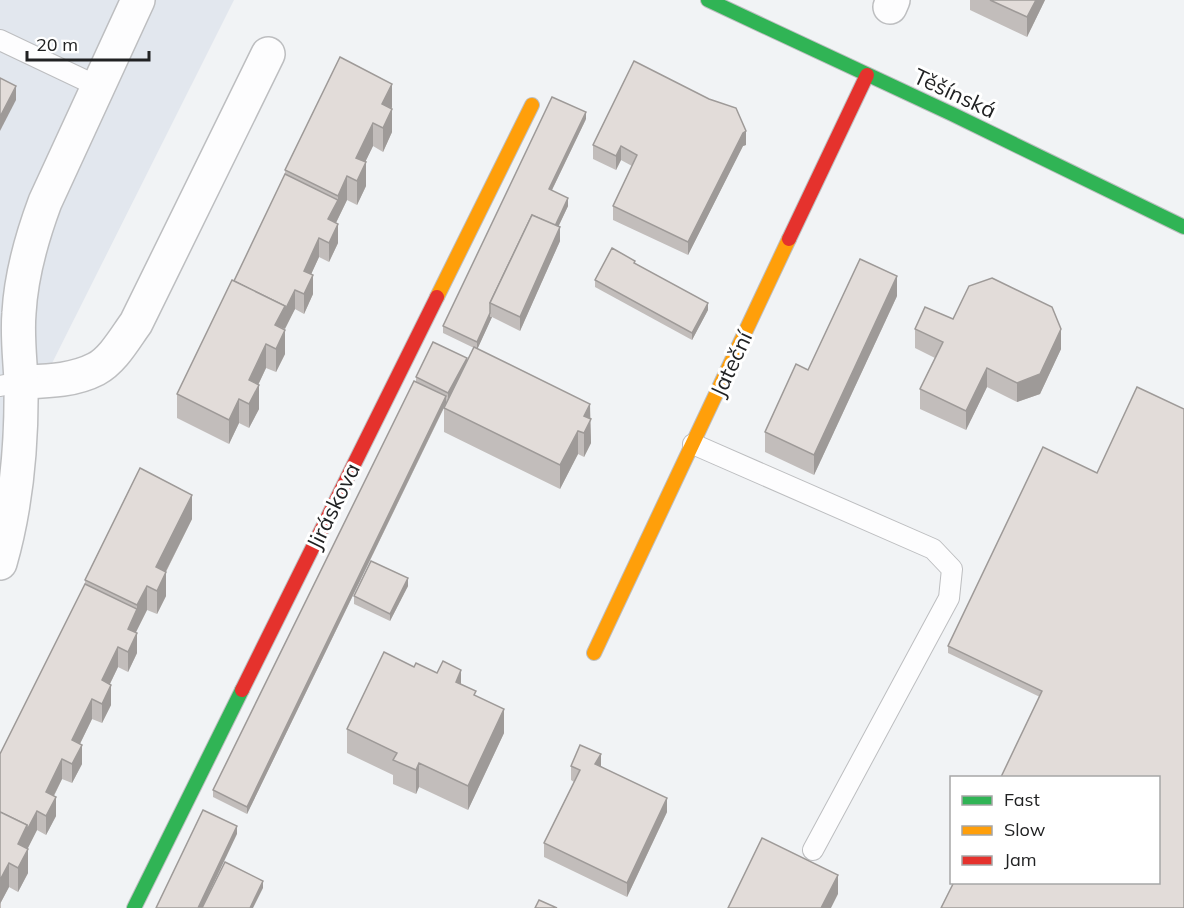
<svg xmlns="http://www.w3.org/2000/svg" width="1184" height="908" font-family="Mulish,sans-serif">
<rect width="100%" height="100%" fill="#f1f3f5"/>
<path fill="#e2e7ee" d="M0,0H234L0,467Z"/>
<g fill="none" stroke-linecap="round" stroke-linejoin="round">
<defs>
<g id="lane">
<path d="M0,40L99,87"/>
<path d="M0,386L21,382"/>
<path d="M693,444L933,549L952,569L949,598L813,850"/>
</g>
<g id="street">
<path d="M890,7L893,0"/>
<path d="M21,382C46,381 73,381 96,369C113,360 125,338 136,323L268,54"/>
<path d="M0,563C17,504 22,443 21,381C20,359 17,335 19,313C21,275 32,237 45,202L138,0"/>
</g>
<g id="fast">
<path d="M708,0L952,114L1184,227"/>
<path d="M134,908L242,690"/>
</g>
<g id="slow">
<path d="M437,297L532,105"/>
<path d="M594,653L789,239"/>
</g>
<g id="jam">
<path d="M789,239L867,75"/>
<path d="M242,690L437,297"/>
</g>
</defs>
<use href="#lane" stroke="#bdbec0" stroke-width="22"/>
<use href="#street" stroke="#bdbec0" stroke-width="36"/>
<use href="#fast" stroke="#bdbec0" stroke-width="16"/>
<use href="#slow" stroke="#bdbec0" stroke-width="16"/>
<use href="#jam" stroke="#bdbec0" stroke-width="16"/>
<use href="#lane" stroke="#fdfdfe" stroke-width="20"/>
<use href="#street" stroke="#fdfdfe" stroke-width="33"/>
<use href="#fast" stroke="#30b455" stroke-width="14"/>
<use href="#slow" stroke="#ff9f0a" stroke-width="14"/>
<use href="#jam" stroke="#e5322d" stroke-width="14"/>
</g>
<g fill="#c2bdbb">
<path d="M970,0H1045L1027,37L970,10Z"/>
<path d="M392,84V132L383,152L373,146L365,162L366,186L357,205L347,200L336,223L338,243L329,262L319,257L311,274L313,294L304,314L295,309L284,329L285,354L276,372L266,368L258,385L259,409L249,428L239,423L229,444L177,418V394L234,281L285,174V170Z"/>
<path d="M709,99L746,145L743,146L688,255L613,220V206L632,166L621,160L616,170L593,159V145Z"/>
<path d="M586,119L552,190L568,206L558,227L560,241L520,331L492,317L477,349L590,419L591,443L584,457L578,454L560,489L444,432V408L247,814L213,797V790L416,381V377L467,362L474,348L443,333V326Z"/>
<path d="M635,264L708,310L692,340L595,287V280Z"/>
<path d="M897,296L814,475L765,452V432L808,370Z"/>
<path d="M953,319L1061,349L1040,394L1017,402L987,387L966,430L920,409V389L935,358L915,348V329Z"/>
<path d="M140,468L192,495V519L166,572V596L157,614L147,610L136,632L137,633V653L128,672L118,667L110,684L111,685V705L102,723L92,719L80,744L82,745V764L72,783L62,779L54,796L56,797V816L46,835L37,830L27,849L28,873L18,892L9,887L1,902V908H0V754L85,584V580Z"/>
<path d="M1097,473L1158,882L1040,697L948,653V646Z"/>
<path d="M408,586L390,621L354,604V596Z"/>
<path d="M414,667L461,684L476,696L504,733L468,810L419,787L416,794L393,784V775L347,753V729Z"/>
<path d="M571,766H601L667,812L627,897L544,857V843L574,782L571,780Z"/>
</g>
<g fill="#9e9a98">
<path d="M1036,0H1045L1027,37V17Z"/>
<path d="M392,84V107L382,128V104Z"/>
<path d="M16,86V100L0,131V117Z"/>
<path d="M392,109V132L383,152V128Z"/>
<path d="M586,112V119L549,196V189Z"/>
<path d="M373,123V146L356,181V158Z"/>
<path d="M746,131V145L743,146L688,255V242L743,133Z"/>
<path d="M621,146V160L616,170V156Z"/>
<path d="M366,162V186L357,205V181Z"/>
<path d="M347,176V200L328,239V219L338,200V196Z"/>
<path d="M568,198V206L553,238V231Z"/>
<path d="M338,224V243L329,262V243Z"/>
<path d="M560,227V241L520,331V317Z"/>
<path d="M319,238V257L304,290V271Z"/>
<path d="M313,275V294L304,314V294Z"/>
<path d="M897,276V296L814,475V455Z"/>
<path d="M295,290V309L285,329V310Z"/>
<path d="M708,303V310L692,340V333Z"/>
<path d="M285,306V329L275,325Z"/>
<path d="M490,313V317H492L477,350V342Z"/>
<path d="M1061,329V349L1040,394L1017,402V383Z"/>
<path d="M285,330V354L276,372V349Z"/>
<path d="M266,344V368L249,404V380Z"/>
<path d="M467,358V365L448,400V393Z"/>
<path d="M987,368V387L966,430V411Z"/>
<path d="M259,385V409L249,428V404Z"/>
<path d="M446,396V403L247,814V807Z"/>
<path d="M239,399V423L229,444V420Z"/>
<path d="M590,404L591,443L584,457V416Z"/>
<path d="M578,431V454L560,489V465Z"/>
<path d="M192,495V519L156,591V567Z"/>
<path d="M166,572V596L157,614V591Z"/>
<path d="M408,578V586L390,621V614Z"/>
<path d="M147,586V610L128,648V629L137,609V605Z"/>
<path d="M137,633V653L128,672V652Z"/>
<path d="M118,647V667L102,700V680Z"/>
<path d="M461,670V694L456,682Z"/>
<path d="M111,685V705L102,723V704Z"/>
<path d="M92,699V719L72,760V740Z"/>
<path d="M504,709V733L468,810V786Z"/>
<path d="M82,745V764L72,783V764Z"/>
<path d="M601,754V768L595,764Z"/>
<path d="M62,759V779L46,811V792Z"/>
<path d="M419,763V787L416,794V770Z"/>
<path d="M56,797V816L46,835V816Z"/>
<path d="M667,798V812L627,897V883Z"/>
<path d="M37,811V830L18,868V844L27,825Z"/>
<path d="M237,826V834L202,908H198Z"/>
<path d="M28,849V873L18,892V868Z"/>
<path d="M9,863V887L0,904V880Z"/>
<path d="M838,875V894L831,908H821Z"/>
<path d="M263,881V888L253,908H250Z"/>
</g>
<g fill="#e2dcd9" stroke="#9e9a98" stroke-width="1.5">
<path d="M990,0H1036L1027,17Z"/>
<path d="M340,57L392,84L382,104L392,109L383,128L373,123L356,158L366,162L357,181L347,176L338,196L285,170Z"/>
<path d="M634,61L709,99L736,108L746,131L743,133L688,242L613,206L637,155L621,146L616,156L593,145Z"/>
<path d="M0,78L16,86L0,117Z"/>
<path d="M552,97L586,112L549,189L568,198L555,226L532,215L490,303V313L477,342L443,326Z"/>
<path d="M285,174L338,200L328,219L338,224L329,243L319,238L304,271L313,275L304,294L295,290L285,310V306L234,281Z"/>
<path d="M532,215L560,227L520,317L490,303Z"/>
<path d="M612,248L635,261L634,263L708,303L692,333L595,280Z"/>
<path d="M860,259L897,276L814,455L765,432L796,364L808,370Z"/>
<path d="M992,278L1052,307L1061,329L1040,374L1017,383L987,368L966,411L920,389L943,342L915,329L925,307L953,319L969,286Z"/>
<path d="M232,280L285,306L275,325L285,330L276,349L266,344L249,380L259,385L249,404L239,399L229,420L177,394Z"/>
<path d="M433,342L467,358L448,393L416,377Z"/>
<path d="M474,347L590,404L584,416L591,419L584,433L578,431L560,465L444,408Z"/>
<path d="M414,381L446,396L247,807L213,790Z"/>
<path d="M1137,387L1184,409V908H941L954,882H1158V777H1001L1042,691L948,646L1043,447L1097,473Z"/>
<path d="M140,468L192,495L156,567L166,572L157,591L147,586L137,605L85,580Z"/>
<path d="M371,561L408,578L390,614L354,596Z"/>
<path d="M85,584L137,609L128,629L137,633L128,652L118,647L102,680L111,685L102,704L92,699L72,740L82,745L72,764L62,759L46,792L56,797L46,816L37,811L27,830V825L0,812V754Z"/>
<path d="M384,652L414,667L416,663L437,673L443,661L461,670L456,682L476,691L474,695L504,709L468,786L419,763L416,770L393,760L397,753L347,729Z"/>
<path d="M580,745L601,754L595,764L667,798L627,883L544,843L580,770L571,766Z"/>
<path d="M203,810L237,826L198,908H156Z"/>
<path d="M0,812L27,825L18,844L28,849L18,868L9,863L0,880Z"/>
<path d="M762,838L838,875L821,908H728Z"/>
<path d="M225,862L263,881L250,908H202Z"/>
<path d="M539,900L557,908H535Z"/>
</g>
<g text-anchor="middle" stroke-width="6" stroke-linejoin="round" paint-order="stroke">
<g font-size="22" fill="#212223" stroke="#fff">
<text transform="translate(955 93) rotate(25)" y="8">Těšínská</text>
<text transform="translate(731 364) rotate(-65)" y="8">Jateční</text>
<text transform="translate(333 506) rotate(-64)" y="8">Jiráskova</text>
</g>
</g>
<rect x="950" y="776" width="210" height="108" fill="#ffffff" stroke="#a6a7a7" stroke-width="1.5"/>
<rect x="962" y="796" width="30" height="9" fill="#30b455" stroke="#a6a7a7" stroke-width="1.5"/>
<text x="1004" y="806" font-size="18" fill="#212223">Fast</text>
<rect x="962" y="826" width="30" height="9" fill="#ff9f0a" stroke="#a6a7a7" stroke-width="1.5"/>
<text x="1004" y="836" font-size="18" fill="#212223">Slow</text>
<rect x="962" y="856" width="30" height="9" fill="#e5322d" stroke="#a6a7a7" stroke-width="1.5"/>
<text x="1004" y="866" font-size="18" fill="#212223">Jam</text>
<path d="M27 51v9h122v-9" fill="none" stroke="#212223" stroke-width="3"/>
<text x="36" y="51" font-size="18" fill="#212223" stroke="#ffffff" stroke-width="4.5" paint-order="stroke">20 m</text>
</svg>
